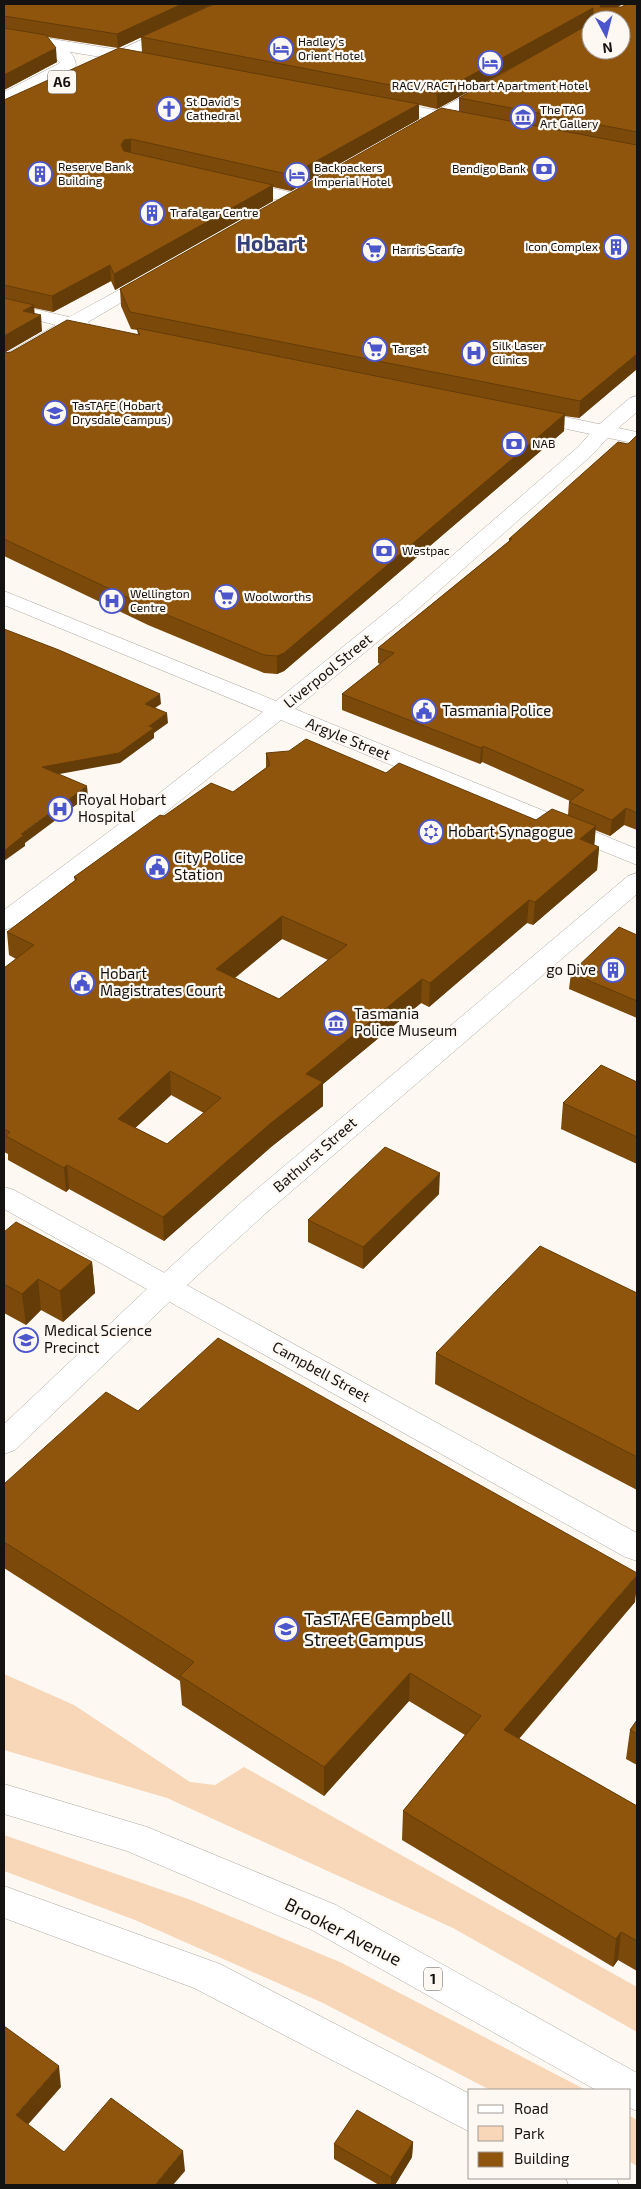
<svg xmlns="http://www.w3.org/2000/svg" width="641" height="2189" font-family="'Exo 2',sans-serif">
<rect width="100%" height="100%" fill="#fef8f2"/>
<g fill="#f8d7b8">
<path d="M4,1674L74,1705L190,1782L215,1785L244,1767L637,1987V2032L453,1928L167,1798L4,1750Z"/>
<path d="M4,1835L191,1900L342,1963L586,2090H490L323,2003L135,1920L4,1871Z"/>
<path d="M630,2116L637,2120V2166L630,2162Z"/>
</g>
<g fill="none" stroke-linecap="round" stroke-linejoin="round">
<defs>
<g id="minor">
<path d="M53,40C62,43 76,55 76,65L74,68L4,103V92L60,63L45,45Z"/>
<path d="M492,80L498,82L500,85L498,88L422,132L416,134L408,129L410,126Z"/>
<path d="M238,180L298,194L301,198L298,202L292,203L232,189L230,185L232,181Z"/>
<path d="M152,272L158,273L161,277L158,281L88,322L91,326L89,330H75L11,367L4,369V355L56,325L4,312V302L69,317Z"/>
<path d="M527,409L637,432V444L520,419L517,415L520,411Z"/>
<path d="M637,873V894L265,1214L187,1285L15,1450L4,1454V1424L166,1271L244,1200L628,876Z"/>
</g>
<g id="major">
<path d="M4,31L143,54L151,59L143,64L4,41Z"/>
<path d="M382,100L467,116L475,121L467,126L376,108L374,105Z"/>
<path d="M637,396V412L610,435L592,455L417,610L295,709L637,849V865L281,720L156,820L13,927L4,930V910L138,810L263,712L4,605V591L276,701L401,600L578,447L596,427L630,398Z"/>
<path d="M4,1187L14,1190L637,1533V1561L625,1557L4,1209Z"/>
</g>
<g id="highway">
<path d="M218,4H236L234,7L104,69H92L90,66L92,63Z"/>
<path d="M4,1784L147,1827L336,1905L637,2073V2111L630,2108V2090H596L310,1929L127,1851L4,1814Z"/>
<path d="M4,1886L220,1964L470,2094V2132L194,1988L4,1918Z"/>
<path d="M566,2178H616L619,2185H569Z"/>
</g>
</defs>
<use href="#minor" stroke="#aea8a2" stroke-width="1"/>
<use href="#major" stroke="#aea8a2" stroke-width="1"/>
<use href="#highway" stroke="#aea8a2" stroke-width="1"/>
<use href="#minor" fill="#fff" fill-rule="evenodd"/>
<use href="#major" fill="#fff" fill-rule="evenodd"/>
<use href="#highway" fill="#fff" fill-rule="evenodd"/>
</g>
<g fill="#7b490a" fill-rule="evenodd">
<path d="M4,4H213L118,48L47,37L57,62L4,90Z"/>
<path d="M214,4H623L617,7H621L637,4V369L579,418L564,416V431L284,671L277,674L264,673L148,625L4,556V353L138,334L137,330L131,329L121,306L120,289L459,111V98L566,38L437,109L419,105V119L291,191L273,187V201L115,290L111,281L53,312L34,308V313L42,331L4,353V100L142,52L141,37Z"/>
<path d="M637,435V830L624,825L610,836L595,830L594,845L599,847L597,870L533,925L527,923L429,1007L421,1003L323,1084V1106L271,1147L164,1241L69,1189L66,1192L8,1160V1154L4,1152V968L16,959L9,955L7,932L75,881L74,877L164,816L233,792L266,768V753L386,773L536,820L568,815L569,802L570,801L482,762L480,764L342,710V694L380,664L378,663V648L509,541V539L628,444ZM282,939L328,960L279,999L235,978ZM171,1095L204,1113L167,1144L135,1128Z"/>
<path d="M637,935V1018L569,989L571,973Z"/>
<path d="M637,1082V1164L561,1129L563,1103Z"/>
<path d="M439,1194L363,1269L308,1242V1220Z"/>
<path d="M4,1232L92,1262L95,1293L63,1322L41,1310L26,1325L4,1313Z"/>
<path d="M637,1293V1490L435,1384L436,1353Z"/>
<path d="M138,1411L635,1602L519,1739L637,1806V1971L618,1960L613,1967L402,1840L403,1811L465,1735L409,1701L324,1796L182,1705L180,1681L4,1568V1484Z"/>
<path d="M637,1720V1765L626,1759L630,1730Z"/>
<path d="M413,2142L412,2157L395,2185H379L334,2159V2144Z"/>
</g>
<g fill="#643c08">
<path d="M182,4H213L118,48L117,34Z"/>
<path d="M600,4H623L599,18Z"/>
<path d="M593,8V20H591V24L437,109V94Z"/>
<path d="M56,48L57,62L4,90V75Z"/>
<path d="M419,104V119L291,191V175Z"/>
<path d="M131,139V154L125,155L121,145L124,140Z"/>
<path d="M273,185V201L115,290L114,274Z"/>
<path d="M110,265L111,281L53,312L52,296Z"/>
<path d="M34,305L35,318L41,315L42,331L4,353V336L23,311Z"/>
<path d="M637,354V369L579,418L580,401Z"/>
<path d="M565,414L564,431L284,671L277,674V656Z"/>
<path d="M160,694L161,704L146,714L145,704Z"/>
<path d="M167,713L168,723L154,733V738L120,763L43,777L42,767L149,726Z"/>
<path d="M483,746L482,762L480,764L481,748Z"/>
<path d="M87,786L88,796L25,843V846L4,861V851L21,834Z"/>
<path d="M626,808L624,825L610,836L612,820Z"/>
<path d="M596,826L594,849L580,839Z"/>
<path d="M599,847L597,870L533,925L535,902Z"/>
<path d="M529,900L527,923L429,1007L430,983Z"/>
<path d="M282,916V939L217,992L216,969Z"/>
<path d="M422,979L421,1003L323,1084V1106L271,1147L164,1241L163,1217L306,1074Z"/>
<path d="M170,1071L171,1095L119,1143L118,1119Z"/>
<path d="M67,1165L69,1189L66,1192L64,1168Z"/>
<path d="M440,1173L439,1194L363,1269V1247Z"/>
<path d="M92,1262L95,1293L63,1322L60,1291Z"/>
<path d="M38,1279L41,1310L26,1325L22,1294Z"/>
<path d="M637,1575V1586L635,1602L502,1758L504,1730Z"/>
<path d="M410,1673L409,1701L324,1796V1767Z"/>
<path d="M621,1932L618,1960L613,1967L616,1939Z"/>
<path d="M59,2066L61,2087L18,2136L16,2115Z"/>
<path d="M413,2142L412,2157L395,2185H391V2177Z"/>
<path d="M183,2151L185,2171L173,2185H155Z"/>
</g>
<g fill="#8f550c" stroke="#643c08" fill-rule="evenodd">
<path d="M4,4H182L117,34L4,16Z"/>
<path d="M214,4H601L600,7H621L627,4H637V132L459,98L591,23V50H621V20H593V8L437,94L141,37Z"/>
<path d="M4,28L46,35L56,48L4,75Z"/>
<path d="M119,48L419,104L291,175L131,139L124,140L121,145L124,151L273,185L114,274L110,265L52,296L4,285V100Z"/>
<path d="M441,108L637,145V354L580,401L130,312L120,289Z"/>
<path d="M4,298L34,305L23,311L41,315L4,336Z"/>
<path d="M67,320L140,335L137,328L565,414L284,653L277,656L264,655L148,607L4,539V353L11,352Z"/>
<path d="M637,435V813L626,808L612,820L569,802L584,790L483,746L481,748L342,694L394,653L378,648L512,539H509L618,442L628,444Z"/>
<path d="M4,629L59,650L160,694L145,704L167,713L149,726L154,728L119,753L42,767L87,786L21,834L24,835L4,851Z"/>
<path d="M306,739L386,773L399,763L536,820L552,809L596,826L580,839L599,847L535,902L529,900L430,983L422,979L306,1074L323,1082L271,1123L163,1217L67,1165L64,1168L6,1136L10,1132L4,1129V968L34,945L7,932L77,879L74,877L160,815L164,816L211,783L233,792L270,765L266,753L289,751ZM282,916L347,945L279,999L216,969ZM170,1071L221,1098L167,1144L118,1119Z"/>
<path d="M619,927L637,935V1001L571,973Z"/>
<path d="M601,1065L637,1082V1137L563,1103Z"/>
<path d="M385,1147L440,1173L363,1247L308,1220Z"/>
<path d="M16,1222L92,1262L60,1291L38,1279L22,1294L4,1284V1232Z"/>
<path d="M540,1246L637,1293V1457L436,1353Z"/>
<path d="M218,1338L637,1573V1575L504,1730L637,1806V1941L621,1932L616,1939L403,1811L481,1716L410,1673L324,1767L180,1676L194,1662L4,1542V1484L106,1392L138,1411Z"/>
<path d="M637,1720V1734L630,1730Z"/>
<path d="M4,2026L59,2066L16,2115L64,2152L111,2098L183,2151L155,2185H4Z"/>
<path d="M357,2110L413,2142L391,2177L334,2144Z"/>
</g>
<defs>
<symbol id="hotel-ring" viewBox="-11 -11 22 22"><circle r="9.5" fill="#fef8f2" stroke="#4b56cc" stroke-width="1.5"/><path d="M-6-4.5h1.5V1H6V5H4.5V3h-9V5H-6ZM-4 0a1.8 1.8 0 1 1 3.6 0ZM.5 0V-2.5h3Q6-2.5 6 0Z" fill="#4b56cc"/></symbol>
<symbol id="church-ring" viewBox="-11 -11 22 22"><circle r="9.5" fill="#fef8f2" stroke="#4b56cc" stroke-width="1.5"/><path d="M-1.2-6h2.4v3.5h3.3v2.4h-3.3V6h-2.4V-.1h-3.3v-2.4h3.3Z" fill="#4b56cc"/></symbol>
<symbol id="museum-ring" viewBox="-11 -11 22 22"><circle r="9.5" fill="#fef8f2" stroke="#4b56cc" stroke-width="1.5"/><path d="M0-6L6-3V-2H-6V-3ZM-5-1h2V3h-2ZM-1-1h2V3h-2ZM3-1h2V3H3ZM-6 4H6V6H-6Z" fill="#4b56cc"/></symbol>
<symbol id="bank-ring" viewBox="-11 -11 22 22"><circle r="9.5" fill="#fef8f2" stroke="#4b56cc" stroke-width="1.5"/><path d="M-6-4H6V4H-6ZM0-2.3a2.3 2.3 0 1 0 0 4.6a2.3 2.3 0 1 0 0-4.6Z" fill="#4b56cc"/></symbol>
<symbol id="building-ring" viewBox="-11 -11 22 22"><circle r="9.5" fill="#fef8f2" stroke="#4b56cc" stroke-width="1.5"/><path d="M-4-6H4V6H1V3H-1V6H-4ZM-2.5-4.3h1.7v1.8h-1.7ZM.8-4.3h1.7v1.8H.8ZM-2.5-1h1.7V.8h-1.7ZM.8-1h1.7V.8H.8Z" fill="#4b56cc"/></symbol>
<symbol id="supermarket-ring" viewBox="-11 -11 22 22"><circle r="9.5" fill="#fef8f2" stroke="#4b56cc" stroke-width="1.5"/><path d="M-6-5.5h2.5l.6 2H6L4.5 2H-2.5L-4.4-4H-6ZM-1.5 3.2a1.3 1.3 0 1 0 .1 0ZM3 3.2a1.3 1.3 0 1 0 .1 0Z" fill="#4b56cc"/></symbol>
<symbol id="hospital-ring" viewBox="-11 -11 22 22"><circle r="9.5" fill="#fef8f2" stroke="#4b56cc" stroke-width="1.5"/><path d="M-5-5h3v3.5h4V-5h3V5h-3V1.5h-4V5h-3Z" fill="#4b56cc"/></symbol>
<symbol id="university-ring" viewBox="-11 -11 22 22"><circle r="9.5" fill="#fef8f2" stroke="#4b56cc" stroke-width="1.5"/><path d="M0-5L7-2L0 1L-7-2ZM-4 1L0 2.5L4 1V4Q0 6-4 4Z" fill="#4b56cc"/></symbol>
<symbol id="civic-ring" viewBox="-11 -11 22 22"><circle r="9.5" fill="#fef8f2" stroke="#4b56cc" stroke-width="1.5"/><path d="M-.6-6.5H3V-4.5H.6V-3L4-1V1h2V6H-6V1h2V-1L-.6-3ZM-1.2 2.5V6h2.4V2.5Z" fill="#4b56cc"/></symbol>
<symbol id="synagogue-ring" viewBox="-11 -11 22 22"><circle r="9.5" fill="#fef8f2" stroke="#4b56cc" stroke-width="1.5"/><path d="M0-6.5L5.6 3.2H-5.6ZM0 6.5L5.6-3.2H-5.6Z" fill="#4b56cc"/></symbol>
</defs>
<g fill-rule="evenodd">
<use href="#hotel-ring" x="267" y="35" width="28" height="28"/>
<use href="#hotel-ring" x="476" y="49" width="28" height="28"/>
<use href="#church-ring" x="155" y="95" width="28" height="28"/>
<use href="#museum-ring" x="509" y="103" width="28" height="28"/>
<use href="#bank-ring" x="530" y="155" width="28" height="28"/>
<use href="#building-ring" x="26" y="160" width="28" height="28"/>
<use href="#hotel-ring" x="283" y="161" width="28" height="28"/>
<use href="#building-ring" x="138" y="199" width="28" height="28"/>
<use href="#building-ring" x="602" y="233" width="28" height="28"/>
<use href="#supermarket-ring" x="360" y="236" width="28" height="28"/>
<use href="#supermarket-ring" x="361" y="335" width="28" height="28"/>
<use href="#hospital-ring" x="460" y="339" width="28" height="28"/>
<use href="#university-ring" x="41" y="399" width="28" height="28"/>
<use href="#bank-ring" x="500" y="430" width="28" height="28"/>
<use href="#bank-ring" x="370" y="537" width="28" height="28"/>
<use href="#supermarket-ring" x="212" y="583" width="28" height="28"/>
<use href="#hospital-ring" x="98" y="587" width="28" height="28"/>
<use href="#civic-ring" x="410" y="697" width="28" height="28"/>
<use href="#hospital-ring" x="46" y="795" width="28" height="28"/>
<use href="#synagogue-ring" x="417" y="818" width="28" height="28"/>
<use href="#civic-ring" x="143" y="853" width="28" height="28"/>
<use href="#building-ring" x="599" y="956" width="28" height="28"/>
<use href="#civic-ring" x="68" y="969" width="28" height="28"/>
<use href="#museum-ring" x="322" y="1009" width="28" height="28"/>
<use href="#university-ring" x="12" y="1326" width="28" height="28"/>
<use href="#university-ring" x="272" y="1615" width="28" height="28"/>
</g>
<g text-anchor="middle" stroke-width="4.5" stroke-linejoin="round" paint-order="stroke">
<g font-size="12" fill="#151311" stroke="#fef8f2" text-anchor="start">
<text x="298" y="46">Hadley's<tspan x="298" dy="14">Orient Hotel</tspan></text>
<text x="490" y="90" text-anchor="middle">RACV/RACT Hobart Apartment Hotel</text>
<text x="186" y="106">St David's<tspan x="186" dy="14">Cathedral</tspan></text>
<text x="540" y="114">The TAG<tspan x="540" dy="14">Art Gallery</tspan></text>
<text x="58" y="171">Reserve Bank<tspan x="58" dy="14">Building</tspan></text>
<text x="314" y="172">Backpackers<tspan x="314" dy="14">Imperial Hotel</tspan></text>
<text x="526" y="173" text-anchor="end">Bendigo Bank</text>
<text x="170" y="217">Trafalgar Centre</text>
<text x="598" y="251" text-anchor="end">Icon Complex</text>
<text x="392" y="254">Harris Scarfe</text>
<text x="492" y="350">Silk Laser<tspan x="492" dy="14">Clinics</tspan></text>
<text x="392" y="353">Target</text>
<text x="72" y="410">TasTAFE (Hobart<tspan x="72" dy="14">Drysdale Campus)</tspan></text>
<text x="532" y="448">NAB</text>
<text x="402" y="555">Westpac</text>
<text x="130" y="598">Wellington<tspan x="130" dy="14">Centre</tspan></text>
<text x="244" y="601">Woolworths</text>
</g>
<g fill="#fef8f2" stroke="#5b5854" stroke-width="1">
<rect x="48" y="70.5" width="28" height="23" rx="4"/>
<rect x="424" y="1967.5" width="18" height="23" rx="4"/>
</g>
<g font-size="14" font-weight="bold" fill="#151311">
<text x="62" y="87">A6</text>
<text x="433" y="1984">1</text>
</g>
<g font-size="15" fill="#151311" stroke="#fef8f2">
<text transform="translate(328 671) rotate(-39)" y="5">Liverpool Street</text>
<text transform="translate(348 739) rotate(22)" y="5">Argyle Street</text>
<text transform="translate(315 1155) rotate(-41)" y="5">Bathurst Street</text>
<text transform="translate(321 1372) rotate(29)" y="5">Campbell Street</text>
</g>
<g font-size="15" fill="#151311" stroke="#fef8f2" text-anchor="start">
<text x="442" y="716">Tasmania Police</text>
<text x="78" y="805">Royal Hobart<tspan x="78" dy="17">Hospital</tspan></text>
<text x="448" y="837">Hobart Synagogue</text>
<text x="174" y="863">City Police<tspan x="174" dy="17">Station</tspan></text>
<text x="596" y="975" text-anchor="end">go Dive</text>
<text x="100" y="979">Hobart<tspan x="100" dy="17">Magistrates Court</tspan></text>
<text x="354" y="1019">Tasmania<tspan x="354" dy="17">Police Museum</tspan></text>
<text x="44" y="1336">Medical Science<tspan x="44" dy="17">Precinct</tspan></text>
</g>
<g font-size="18" fill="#151311" stroke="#fef8f2" text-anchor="start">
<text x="304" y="1625">TasTAFE Campbell<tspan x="304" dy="21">Street Campus</tspan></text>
</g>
<g font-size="18" fill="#151311" stroke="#fef8f2">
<text transform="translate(343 1932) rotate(27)" y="6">Brooker Avenue</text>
</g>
<g font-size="21" font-weight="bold" fill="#353f7a" stroke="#fef8f2">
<text x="271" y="251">Hobart</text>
</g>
</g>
<rect width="641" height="2189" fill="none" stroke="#151311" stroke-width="10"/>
<rect x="468" y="2089" width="162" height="90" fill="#fef8f2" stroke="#a19c98"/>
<rect x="478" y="2105" width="25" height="8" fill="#ffffff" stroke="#a19c98"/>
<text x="514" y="2114" font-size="15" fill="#151311">Road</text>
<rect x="478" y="2126" width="25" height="15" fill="#f8d7b8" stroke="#a19c98"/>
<text x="514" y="2139" font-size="15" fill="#151311">Park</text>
<rect x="478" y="2152" width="25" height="15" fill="#8f550c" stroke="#a19c98"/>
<text x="514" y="2164" font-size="15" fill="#151311">Building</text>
<g transform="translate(606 35) rotate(173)"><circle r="24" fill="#fef8f2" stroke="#a19c98"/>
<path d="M0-4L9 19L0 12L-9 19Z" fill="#4b56cc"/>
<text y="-8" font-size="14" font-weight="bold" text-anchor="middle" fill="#151311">N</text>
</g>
</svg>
